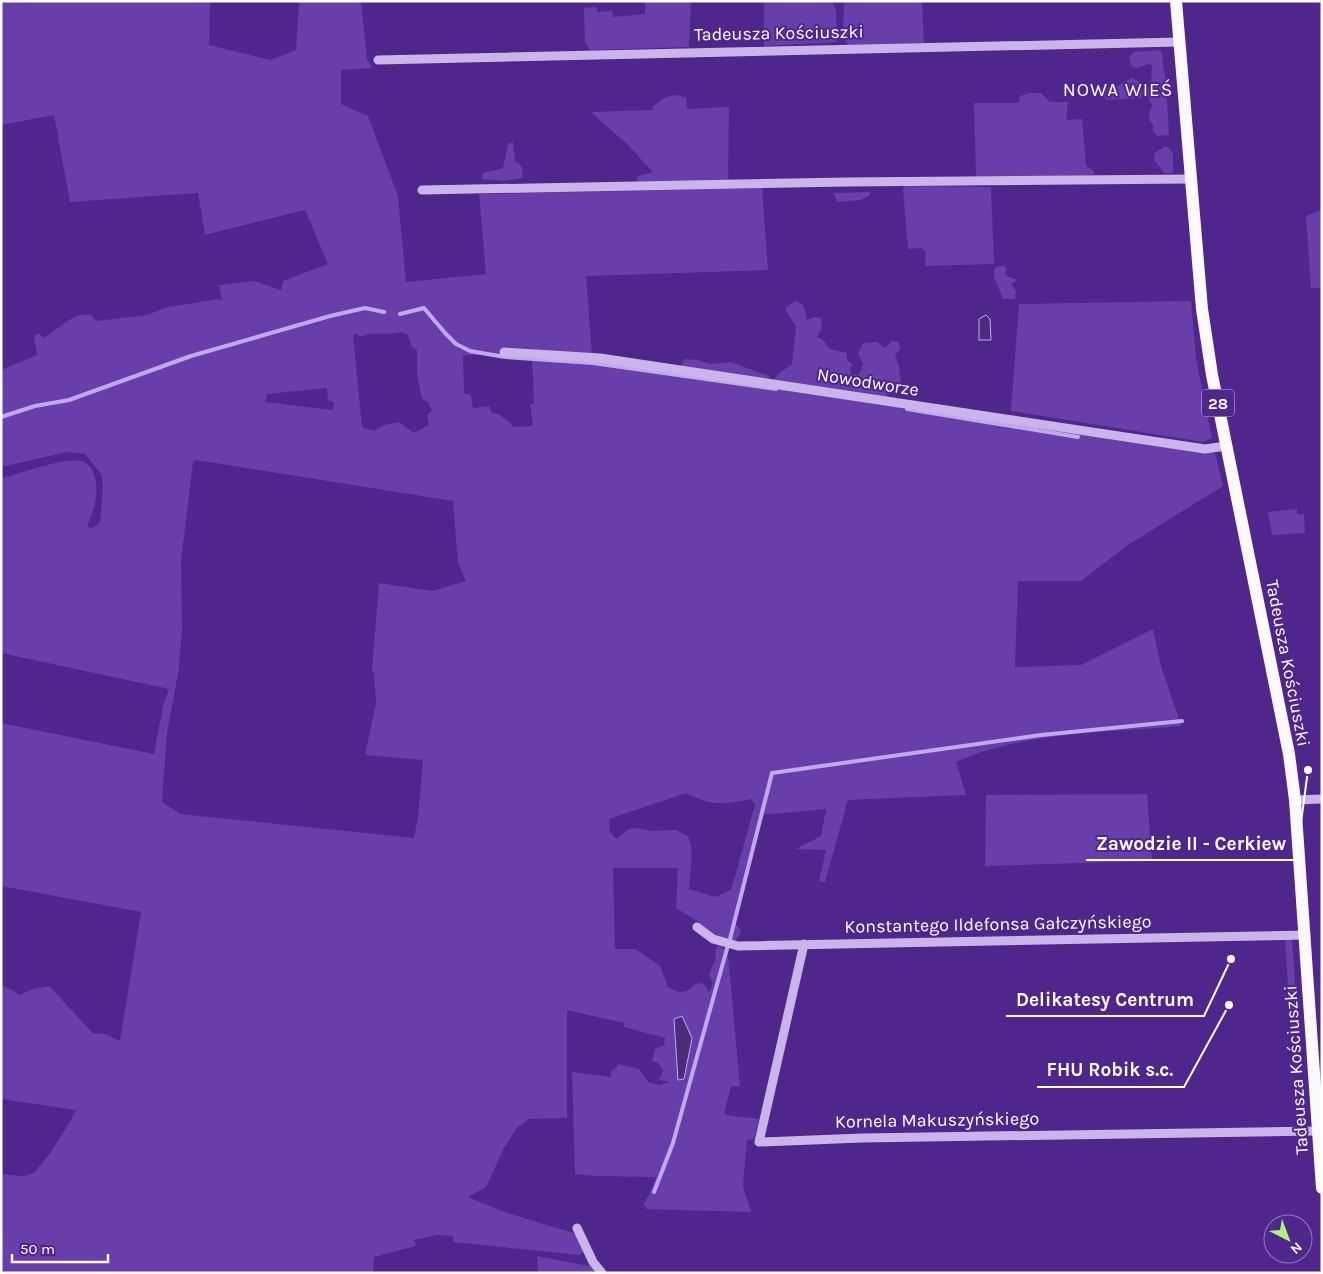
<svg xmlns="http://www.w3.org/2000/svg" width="1323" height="1274" font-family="Karla,sans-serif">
<rect width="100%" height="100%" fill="#4e268c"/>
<g fill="#673eaa" fill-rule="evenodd">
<path d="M1,1H210L209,45L270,60L296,50L299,1H361L367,60L373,68L341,70V104L368,116L398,196L406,282L486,274L479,194L762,188L768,270L586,276L592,355L509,347L507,355H463L464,393L471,395L473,408L489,406L492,413L499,414L514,427L533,426L530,404H534L532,355L682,373L681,367L684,359L697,360L711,364L731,362L769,376V381L772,382L778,374L792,364L796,326L785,310L787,306L797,301L804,306L807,320L815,317L821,318L822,327L817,337L822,339L830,349L847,353V359L853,365L850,368L851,374L859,375L863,364L858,353L863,343L877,342L885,348L892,341L899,342L900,349L895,355L899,366L901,387L888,386L887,398L954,413L1215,453L1223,486L1128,545L1081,581H1018L1015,667L1081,665L1153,629L1161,666L1181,726C1106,733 1026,731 956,762L966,795L848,800L825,882L819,881L826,850L796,849L821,836L826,809L762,815L735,923L741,930L739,936L733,943L711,934L699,925V922L676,908L678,868H613L615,949H635L660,966L668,987L679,992L687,991L695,984L701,983L705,985L709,993L713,984L709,975L715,960L716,948L720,945L728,954L740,1087L731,1086L724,1113L726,1115L759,1119L754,1139L747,1140L743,1186L751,1212L646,1209V1206H643L653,1186L656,1177L594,1176L575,1174L572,1072L611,1077V1071L617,1067L618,1064L639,1069L648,1082L659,1085L670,1082L659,1080L663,1070L658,1063L652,1061L655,1049L664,1045L665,1038L624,1027V1023L567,1010V1118L528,1119L517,1128L504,1148L486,1187L468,1197L504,1212L577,1234L585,1249L580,1255L453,1242V1236L437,1235L414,1240L416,1246L374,1257L373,1273H1V1174C11,1175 24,1178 33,1173C43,1166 71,1122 76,1110L1,1099V984L20,995L33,989L49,986L93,1033L105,1034L120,1041L141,912L1,886V723L154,754L163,706L169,689L1,653V478C22,474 66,455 84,462C91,465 93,472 95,478C99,495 94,511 87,526L92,529L100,522L103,485L101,474L85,454L67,452L1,467V370L37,355L34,337L37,334H40L43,338C59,330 73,311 91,315L96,321L147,315L168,307L219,299L222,301L219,285L254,281L281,290L283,281L328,264L305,210L205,235L198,193L70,202L54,115L1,125ZM401,332L407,334L412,347L417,350V375L422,399L428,402L432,411L427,415L429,425L414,433L399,422L384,425L374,431L362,427L353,335L356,334L361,337C371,331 388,336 401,332ZM327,388L328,400L334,402L333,410L265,402L267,394ZM196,460L453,501L458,563L466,581L432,591L379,583L372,671L374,673L376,703L365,755L423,760L418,816L414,838L180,814L162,802L167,733L179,668L182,628L181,561L193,462ZM686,793C712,806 723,805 751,799L755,805L731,890L715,897L689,889C690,873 695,851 688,836L676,830L652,831L636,828L629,829L616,839L610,832L609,819Z"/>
<path d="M645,1H691L689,47L590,50L585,42L584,8L597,7V12L612,11L613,17L645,14Z"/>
<path d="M764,1H832L836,11L837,42L764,46Z"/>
<path d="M844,1H922L924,43L849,45L843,39Z"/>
<path d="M1161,50L1166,84L1169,135L1158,136L1153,131V125C1147,118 1149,113 1152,105L1145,91L1151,83L1152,65L1148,64L1138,68L1132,67L1129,57L1134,52Z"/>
<path d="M1132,78L1139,82L1143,92L1141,98L1106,100L1101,92L1109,86L1116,87Z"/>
<path d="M1030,93H1041L1050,102H1068L1066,120L1082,119L1086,166L1094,171V175L976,179L974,103H1019L1020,96Z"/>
<path d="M677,95L686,98L687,109L729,107L728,181H637L638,176L653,172L627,144L593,114L592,112L653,110V106L666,97Z"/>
<path d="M513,142L515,161C523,165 523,170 522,178L504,181L482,179L483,173L503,168L508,144Z"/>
<path d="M1164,147H1168L1173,153V173H1164L1154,160L1155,153Z"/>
<path d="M905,186L991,187L994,264L925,266L926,252L922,248L908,249L903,189Z"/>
<path d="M869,192L870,195L861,200L837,202L834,193Z"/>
<path d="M1322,210V287L1311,289L1306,216Z"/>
<path d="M999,266H1004L1007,268L1005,273L1007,276L1017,280L1011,284L1016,291L1015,299H1003L994,277V269Z"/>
<path d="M1191,301L1196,359L1212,438L1203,442L1011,411L1019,304Z"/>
<path d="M1297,509V514H1304L1305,533L1272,535L1268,512Z"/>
<path d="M1147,794L1152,861L985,866L986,795Z"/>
<path d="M1292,937L1298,1031L1295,1034L1291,1030L1285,940Z"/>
<path d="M537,1256L594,1267L599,1273H538Z"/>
</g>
<g fill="#4b2c79" stroke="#c1aaeb">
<path d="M986,315L990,319L991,340H979V319Z"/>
<path d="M682,1016L692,1038L684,1079L678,1080L674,1019Z"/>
</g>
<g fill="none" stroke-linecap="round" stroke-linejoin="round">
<g stroke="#c1aaeb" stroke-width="4">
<path d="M400,314L424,308L445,333L456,344L470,351L505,357L593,363L776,389"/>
<path d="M907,409L1078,437"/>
<path d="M1,417L35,406L69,400L191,356L330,316L365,308L384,312"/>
<path d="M729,943L772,773L1041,735L1182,721"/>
<path d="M654,1192L673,1143L728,945"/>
</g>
<g stroke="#c9b5ea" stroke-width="9">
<path d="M378,60L1179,42"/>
<path d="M422,190L847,182L1191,179"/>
<path d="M504,352L600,358L1205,449L1226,446"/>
<path d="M1295,800L1322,799"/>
<path d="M697,927L713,939L738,946L1306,935"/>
<path d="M804,944L759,1142L862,1138L1318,1131"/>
<path d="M577,1228L593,1262L602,1273"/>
</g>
<path stroke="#fbf9fe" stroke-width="12" d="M1176,1L1202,309L1212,375L1289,754L1295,800L1322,1188"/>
</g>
<g text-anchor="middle" stroke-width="4" stroke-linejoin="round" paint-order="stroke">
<rect fill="#4e268c" stroke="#cabedc" stroke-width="1" x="1202" y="389.5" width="32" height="27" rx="4"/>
<g font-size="16" font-weight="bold" fill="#fff">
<text x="1218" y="409">28</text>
</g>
<g font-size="18" fill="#fff" stroke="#4e268c">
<text transform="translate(779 33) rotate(-1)" y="6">Tadeusza Kościuszki</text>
<text transform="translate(868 382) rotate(9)" y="6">Nowodworze</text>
<text transform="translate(1288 663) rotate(79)" y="6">Tadeusza Kościuszki</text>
<text transform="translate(998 924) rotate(-1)" y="6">Konstantego Ildefonsa Gałczyńskiego</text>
<text transform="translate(1296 1070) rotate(-94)" y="6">Tadeusza Kościuszki</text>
<text transform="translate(937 1120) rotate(-1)" y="6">Kornela Makuszyńskiego</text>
</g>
<g font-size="19" letter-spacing="1" fill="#fff" stroke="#4e268c">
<text x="1118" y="96">NOWA WIEŚ</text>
</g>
</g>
<path fill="none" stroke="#fff" stroke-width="2" d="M1308 770L1296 860H1086M1231 959L1204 1016H1006M1229 1005L1184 1087H1037"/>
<g fill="#fff" stroke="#4e268c" stroke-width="2">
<circle cx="1308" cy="770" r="5"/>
<circle cx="1231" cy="959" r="5"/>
<circle cx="1229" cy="1005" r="5"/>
</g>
<g font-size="19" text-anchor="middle" font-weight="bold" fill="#fff" stroke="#4e268c" stroke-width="4" stroke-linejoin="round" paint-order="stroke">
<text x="1191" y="850">Zawodzie II - Cerkiew</text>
<text x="1105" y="1006">Delikatesy Centrum</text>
<text x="1110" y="1076">FHU Robik s.c.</text>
</g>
<rect width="1323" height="1274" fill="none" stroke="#ffffff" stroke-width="5"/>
<g transform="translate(1288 1239) rotate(138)"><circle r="24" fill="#4e268c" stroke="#957dba"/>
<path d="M0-4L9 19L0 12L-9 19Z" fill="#b2f37a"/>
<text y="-8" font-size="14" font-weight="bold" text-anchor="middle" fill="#ffffff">N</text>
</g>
<path d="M12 1254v8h96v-8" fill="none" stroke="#ffffff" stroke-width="2.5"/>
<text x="20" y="1254" font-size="15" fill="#ffffff" stroke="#4e268c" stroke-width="4" paint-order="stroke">50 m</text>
</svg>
